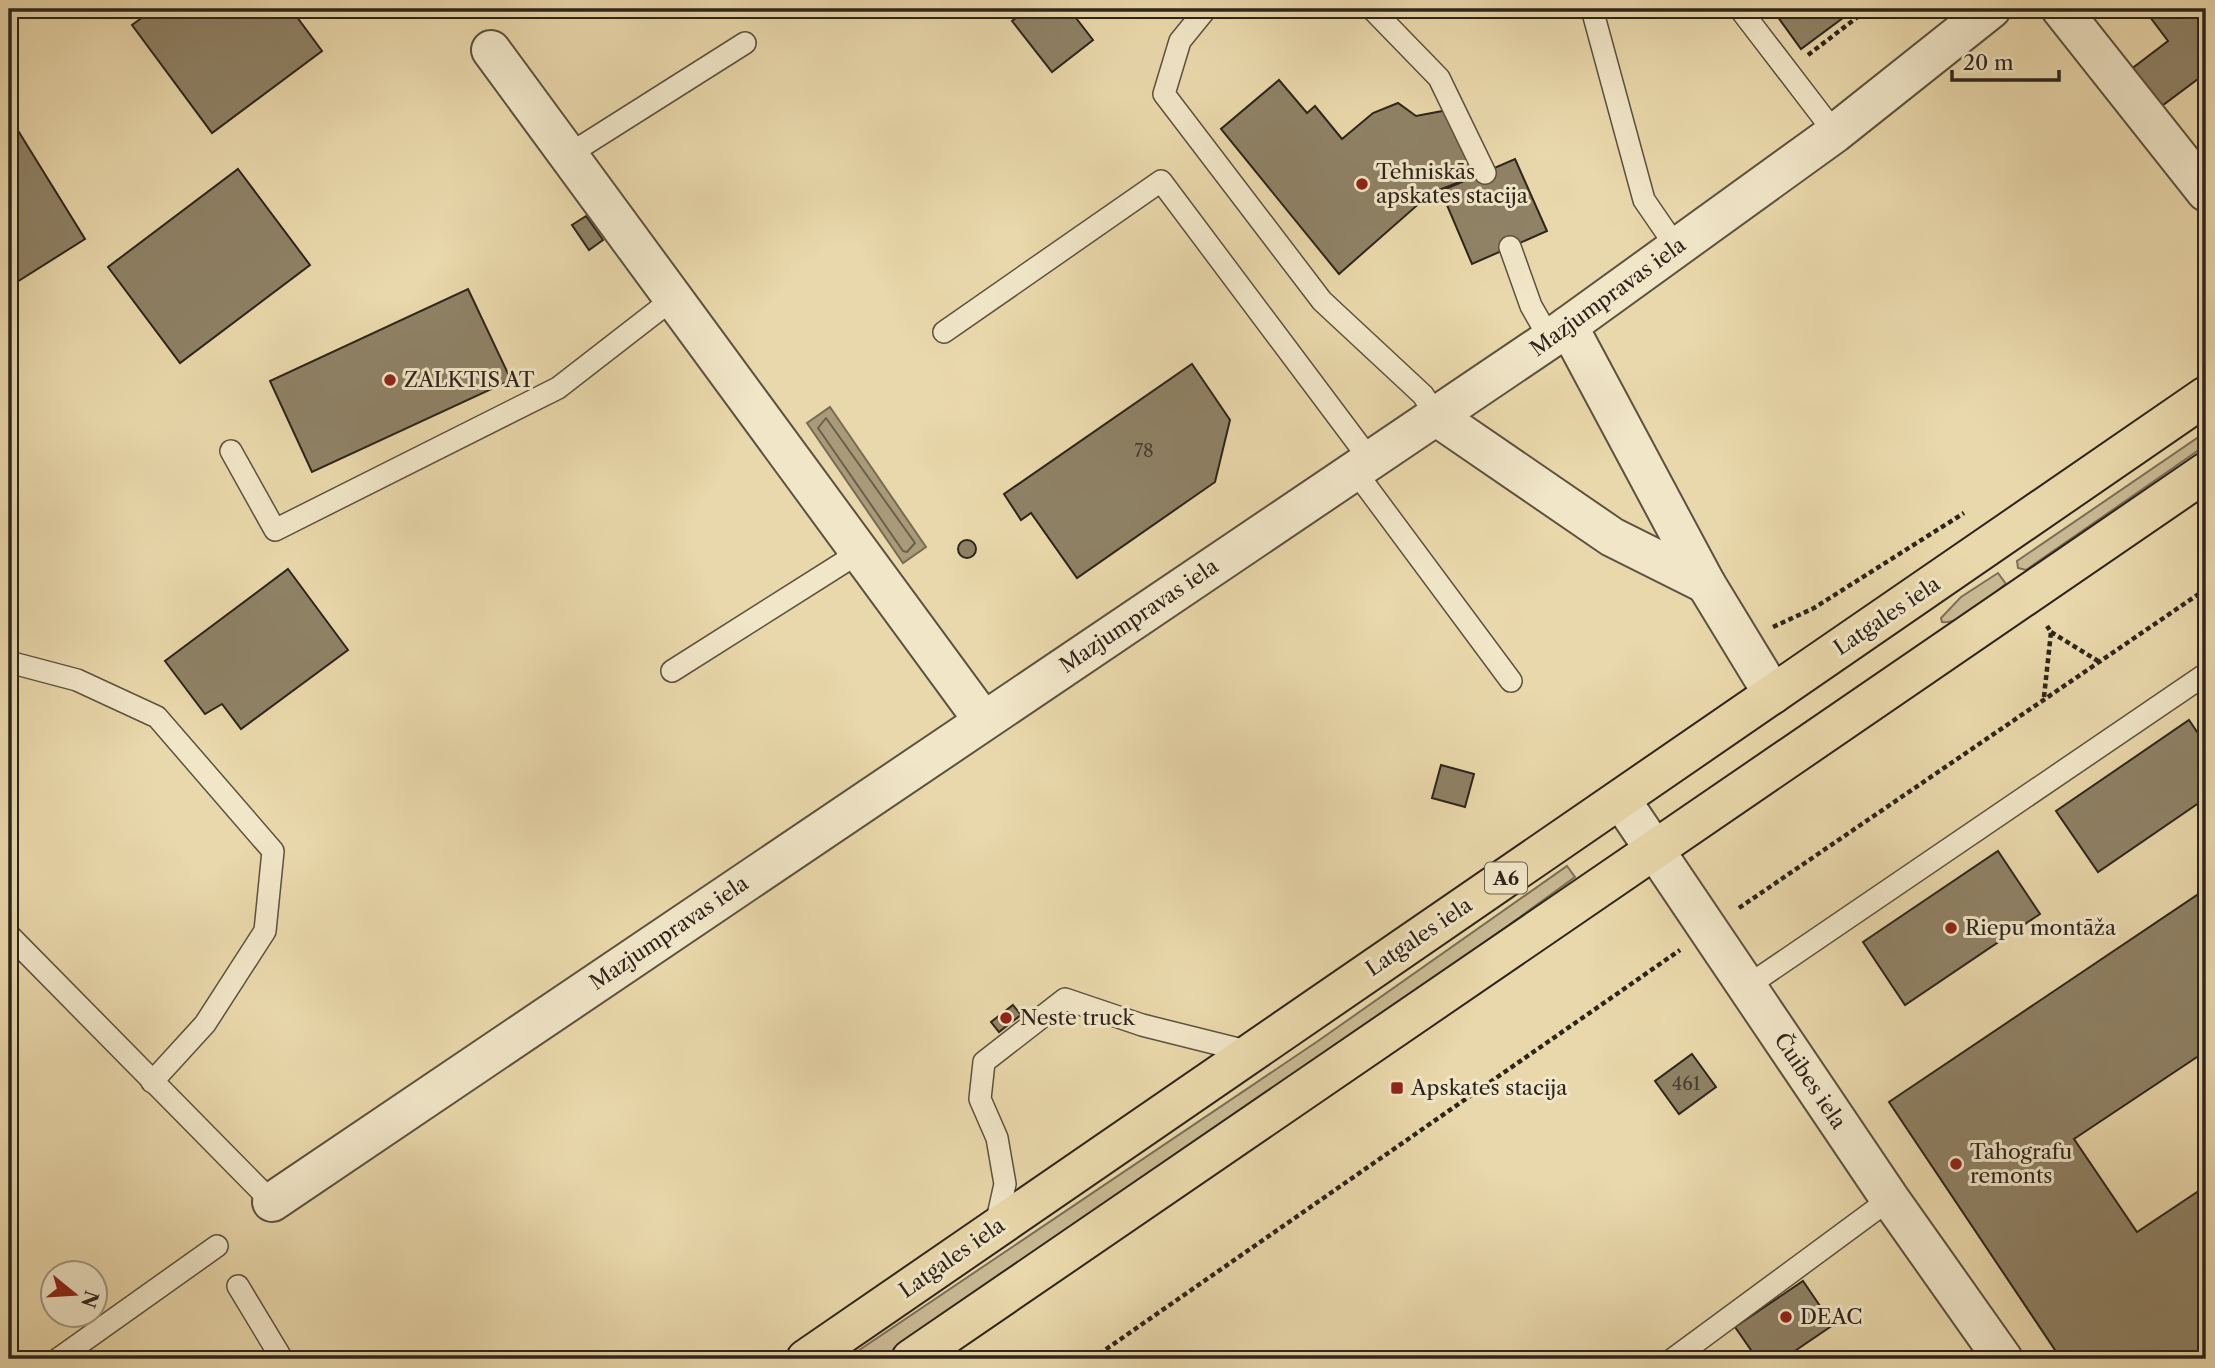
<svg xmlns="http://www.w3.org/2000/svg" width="2215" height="1368" font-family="'Libre Caslon Text',serif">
<rect width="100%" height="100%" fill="#e9d8ab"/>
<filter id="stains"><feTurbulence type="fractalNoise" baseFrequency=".00286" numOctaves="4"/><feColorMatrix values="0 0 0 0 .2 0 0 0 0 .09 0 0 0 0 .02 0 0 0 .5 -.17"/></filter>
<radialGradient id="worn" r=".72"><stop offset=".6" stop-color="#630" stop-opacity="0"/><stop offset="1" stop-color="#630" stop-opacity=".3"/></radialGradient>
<g fill="#c9b993" stroke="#7c6e57" stroke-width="2">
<path d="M2206,432V445L2026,570L2018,568L2017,561Z"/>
<path d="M1998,573L2006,584C1989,596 1963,625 1942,622L1941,618L1961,597Z"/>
<path d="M1567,866L1575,877L1271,1098L889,1359H846L1318,1041Z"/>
</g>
<path fill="#a99b7a" stroke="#786b54" stroke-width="2" d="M830,407L926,547L903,563L807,423Z"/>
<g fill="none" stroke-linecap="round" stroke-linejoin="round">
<path stroke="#6c604a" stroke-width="2" d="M826,418L915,543L907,552L903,551L818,428Z"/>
</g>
<g fill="#8f8266" stroke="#2e241b" stroke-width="2">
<path d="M154,9H291L322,51L212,133L132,25Z"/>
<path d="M1029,9H1069L1093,40L1052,72L1012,21Z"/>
<path d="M1772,9H1855L1801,49Z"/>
<path d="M2144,9H2206V73L2159,108L2130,70L2168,41Z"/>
<path d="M1279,80L1307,113L1315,106L1342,139L1373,113L1398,103L1416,116L1448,110L1475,176L1431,193L1339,274L1221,129Z"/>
<path d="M9,116L85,239L9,287Z"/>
<path d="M1515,159L1547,231L1472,264L1441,191Z"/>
<path d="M238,169L310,265L180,363L108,267Z"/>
<path d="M586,216L603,240L589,250L572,225Z"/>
<path d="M468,289L511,380L312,472L270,381Z"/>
<path d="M1192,364L1230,420L1215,482L1077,578L1031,513L1021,520L1004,494Z"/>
<circle cx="967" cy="549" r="9"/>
<path d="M288,569L348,650L241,729L222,704L205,714L165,661Z"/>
<path d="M2189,720L2206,745V798L2098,872L2056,811Z"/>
<path d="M1441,765L1474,774L1465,807L1432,798Z"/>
<path d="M1998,851L2040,914L1905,1005L1863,942Z"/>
<path d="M2206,889V1051L2074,1139L2137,1232L2206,1186V1359H2061L1889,1102Z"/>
<path d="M1013,1005L1021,1015L999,1032L991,1022Z"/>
<path d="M1692,1054L1716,1087L1679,1114L1655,1081Z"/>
<path d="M1803,1281L1833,1325L1783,1359H1744L1753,1353L1735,1327Z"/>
</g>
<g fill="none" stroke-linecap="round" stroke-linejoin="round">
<defs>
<g id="service">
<path d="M1206,9L1180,41L1164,94L1322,301L1423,395L1437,417"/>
<path d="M1372,9L1439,78L1485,173"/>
<path d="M1592,9L1644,200L1677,248"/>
<path d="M1740,9L1835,133"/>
<path d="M568,155L745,43"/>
<path d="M1510,247L1531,306L1550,339"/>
<path d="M944,332L1161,181L1371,461"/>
<path d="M231,451L275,530L558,388L674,298"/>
<path d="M1355,471L1511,681"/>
<path d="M9,662L77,680L157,717L273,851L265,931L205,1024L152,1082"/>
<path d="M672,671L860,552"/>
<path d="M9,935L272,1202"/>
<path d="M1746,987L2206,674"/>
<path d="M995,1229L1005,1184L997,1138L980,1099L984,1062L1065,999L1142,1025L1250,1052"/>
<path d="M238,1286L282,1359"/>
<path d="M58,1359L217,1246"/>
<path d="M1673,1359L1890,1199"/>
</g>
<g id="minor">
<path d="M2061,9L2206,192"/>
<path d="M491,50L983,720"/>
<path d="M1437,417L1612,537L1706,584L1568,326"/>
<path d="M1706,584L1773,694"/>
<path d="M1621,800L1890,1199L2003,1359"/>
<path d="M272,1202L1550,339L1835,133L1991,9"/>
</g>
<g id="trunk">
<path d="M806,1359L2206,396"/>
<path d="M911,1359L2206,472"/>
</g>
</defs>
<use href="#service" stroke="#5d513f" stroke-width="24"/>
<use href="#minor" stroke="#5d513f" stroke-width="42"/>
<use href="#trunk" stroke="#2e241b" stroke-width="42"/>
<g stroke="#2e241b" stroke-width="4.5" stroke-dasharray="5 3.5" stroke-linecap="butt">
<path d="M1808,55L1868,9"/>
<path d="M1773,627L1814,608L1964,513"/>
<path d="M2051,632L2098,661"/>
<path d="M2044,697L2051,632L2047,626"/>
<path d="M1739,908L2206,589"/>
<path d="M1092,1359L1680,950"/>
</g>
<use href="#service" stroke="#f1e6c8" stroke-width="21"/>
<use href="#minor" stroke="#f1e6c8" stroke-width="38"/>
<use href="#trunk" stroke="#e9d8ab" stroke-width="38"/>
</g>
<g fill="#8f2418" stroke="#f1e6c8" stroke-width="2.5">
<circle cx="1362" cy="184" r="7"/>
<circle cx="390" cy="380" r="7"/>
<circle cx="1951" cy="928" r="7"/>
<circle cx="1006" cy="1018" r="7"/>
<rect x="1390" y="1081" width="14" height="14" rx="3.5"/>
<circle cx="1956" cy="1164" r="7"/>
<circle cx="1786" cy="1317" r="7"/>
</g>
<g text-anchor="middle" stroke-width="6" stroke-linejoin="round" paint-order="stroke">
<g font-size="18" fill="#463c2e">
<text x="1144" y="457">78</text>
<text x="1686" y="1090">461</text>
</g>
<rect fill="#f1e6c8" stroke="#685e4f" stroke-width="2" x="1485" y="862.5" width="42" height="31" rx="5"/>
<g font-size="19" font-weight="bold" fill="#2e241b">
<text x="1506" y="885">A6</text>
</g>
<g font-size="21" fill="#2e241b" stroke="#f1e6c8" text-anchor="start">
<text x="1376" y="179">Tehniskās<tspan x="1376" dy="24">apskates stacija</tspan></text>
<text x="404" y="387">ZALKTIS AT</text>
<text x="1965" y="935">Riepu montāža</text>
<text x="1020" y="1025">Neste truck</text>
<text x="1411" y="1095">Apskates stacija</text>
<text x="1970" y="1159">Tahografu<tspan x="1970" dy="24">remonts</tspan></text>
<text x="1800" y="1324">DEAC</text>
</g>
<g font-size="21" fill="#2e241b" stroke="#f1e6c8">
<text transform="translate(1608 297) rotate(-36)" y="7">Mazjumpravas iela</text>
<text transform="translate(1139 616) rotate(-34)" y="7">Mazjumpravas iela</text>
<text transform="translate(1887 616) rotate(-34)" y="7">Latgales iela</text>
<text transform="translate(669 933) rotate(-34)" y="7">Mazjumpravas iela</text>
<text transform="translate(1419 937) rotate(-34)" y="7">Latgales iela</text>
<text transform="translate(1810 1081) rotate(56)" y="7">Čuibes iela</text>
<text transform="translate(952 1258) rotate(-35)" y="7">Latgales iela</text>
</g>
</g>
<rect width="2215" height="1368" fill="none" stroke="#e9d8ab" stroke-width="35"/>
<rect x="10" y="10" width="2194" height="1347" fill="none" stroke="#2e241b" stroke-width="3.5"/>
<rect x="18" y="18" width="2180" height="1333" fill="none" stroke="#2e241b" stroke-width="2"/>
<g transform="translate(74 1294) rotate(108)"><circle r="33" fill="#f1e6c8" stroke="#a39883" stroke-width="2"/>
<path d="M0-5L12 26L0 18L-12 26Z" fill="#8f2418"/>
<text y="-10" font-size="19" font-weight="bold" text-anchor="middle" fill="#2e241b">N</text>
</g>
<path d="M1952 70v10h107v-10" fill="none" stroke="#2e241b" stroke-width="3.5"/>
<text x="1963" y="70" font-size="21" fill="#2e241b" stroke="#f1e6c8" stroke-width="5" paint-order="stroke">20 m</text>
<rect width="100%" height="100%" filter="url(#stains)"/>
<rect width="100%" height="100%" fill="url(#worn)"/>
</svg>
